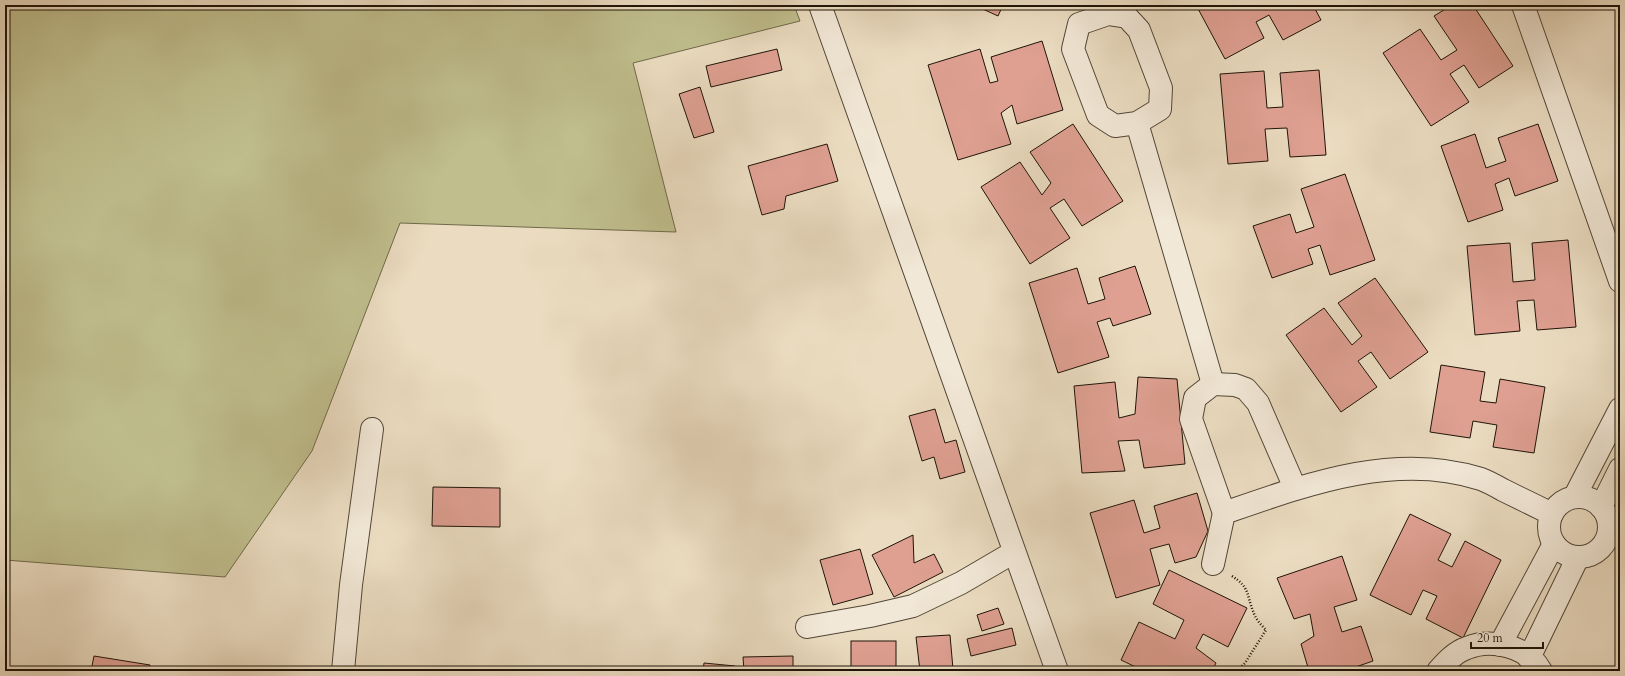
<svg xmlns="http://www.w3.org/2000/svg" width="1625" height="676" font-family="Cardo,serif">
<rect width="100%" height="100%" fill="#ebdcc1"/>
<filter id="stains"><feTurbulence type="fractalNoise" baseFrequency=".005" numOctaves="4"/><feColorMatrix values="0 0 0 0 .2 0 0 0 0 .09 0 0 0 0 .02 0 0 0 .5 -.17"/></filter>
<radialGradient id="worn" r=".72"><stop offset=".6" stop-color="#630" stop-opacity="0"/><stop offset="1" stop-color="#630" stop-opacity=".3"/></radialGradient>
<path fill="#c0be8d" stroke="#6f694a" d="M5,5H794L800,21L633,63L676,232L400,223L312,451L225,577L5,560Z"/>
<g fill="#dfa092" stroke="#1e1408">
<path d="M974,5H1003L998,16Z"/>
<path d="M1196,5H1313L1321,20L1283,40L1269,15L1256,22L1264,38L1225,59Z"/>
<path d="M1355,5H1374L1355,8Z"/>
<path d="M1452,5H1473L1513,66L1479,88L1464,65L1450,74L1469,102L1431,126L1383,53L1420,29L1441,60L1457,50L1434,16Z"/>
<path d="M1042,41L1063,110L1017,124L1012,105L1001,113L1011,144L958,160L928,65L980,49L990,83L998,81L991,57Z"/>
<path d="M777,49L782,70L711,87L706,66Z"/>
<path d="M1319,70L1326,155L1290,157L1287,128L1265,129L1268,161L1228,164L1220,74L1264,71L1267,108L1283,107L1280,73Z"/>
<path d="M700,87L714,132L694,138L679,94Z"/>
<path d="M1073,124L1123,201L1082,226L1064,199L1050,208L1070,238L1030,264L981,187L1020,162L1042,195L1051,183L1030,152Z"/>
<path d="M1538,124L1558,181L1515,196L1509,178L1495,184L1503,210L1468,222L1441,146L1475,134L1486,168L1506,161L1498,138Z"/>
<path d="M827,144L838,181L786,196L784,209L762,215L748,166Z"/>
<path d="M1345,174L1375,260L1330,275L1320,245L1308,249L1313,264L1272,278L1253,226L1290,214L1296,233L1314,227L1301,189Z"/>
<path d="M1568,240L1576,327L1537,330L1534,300L1517,301L1520,331L1475,335L1467,246L1510,243L1513,282L1535,280L1532,243Z"/>
<path d="M1135,266L1151,314L1113,326L1110,318L1097,322L1109,357L1058,373L1029,283L1077,268L1088,304L1105,299L1099,278Z"/>
<path d="M1375,278L1428,352L1390,379L1371,352L1358,361L1377,387L1341,412L1286,335L1324,308L1352,345L1362,336L1338,303Z"/>
<path d="M1441,365L1485,372L1480,401L1496,403L1500,379L1545,387L1534,453L1493,447L1497,425L1473,421L1470,438L1430,432Z"/>
<path d="M1138,377L1177,379L1185,464L1144,468L1139,440L1118,441L1125,471L1082,473L1074,386L1115,382L1119,418L1135,414Z"/>
<path d="M935,409L945,443L956,440L965,472L940,479L934,457L922,461L909,416Z"/>
<path d="M433,487L500,488V527L432,526Z"/>
<path d="M1197,493L1208,531L1196,557L1175,563L1169,544L1150,549L1160,585L1116,598L1090,513L1134,500L1144,533L1160,528L1154,506Z"/>
<path d="M1410,514L1451,534L1438,560L1452,567L1465,541L1501,560L1463,638L1426,619L1437,596L1423,590L1411,615L1370,595Z"/>
<path d="M913,535L914,563L934,554L943,572L894,597L872,555Z"/>
<path d="M860,549L873,594L833,605L820,560Z"/>
<path d="M1342,556L1357,600L1334,607L1342,632L1361,626L1373,661L1344,671H1309L1301,644L1314,636L1310,614L1294,619L1277,578Z"/>
<path d="M1169,570L1247,608L1228,647L1203,634L1196,648L1216,663L1212,671H1144L1121,660L1139,622L1175,639L1184,620L1153,604Z"/>
<path d="M998,608L1004,624L982,631L977,615Z"/>
<path d="M1012,628L1016,645L971,656L967,639Z"/>
<path d="M950,635L953,669L920,671L916,637Z"/>
<rect x="851" y="641" width="45" height="30"/>
<path d="M94,656L150,665L149,671H91Z"/>
<path d="M793,656V671H744L743,657Z"/>
<path d="M704,663L735,666V671H703Z"/>
</g>
<g fill="none" stroke-linecap="round" stroke-linejoin="round">
<defs>
<g id="street">
<path d="M820,5L1057,671"/>
<path d="M1523,5L1620,281"/>
<path d="M1108,14L1127,17L1139,30L1161,88L1160,109L1137,123L1115,126L1098,115L1073,49L1079,24Z"/>
<path d="M1137,123L1213,384"/>
<path d="M1575,496L1620,409"/>
<circle cx="1579" cy="527" r="30"/>
<path d="M1601,507L1620,469"/>
<path d="M1224,513L1191,419L1195,398L1213,384L1235,385L1246,389L1258,403L1295,488"/>
<path d="M1213,564L1224,513C1305,485 1395,451 1481,479C1489,482 1496,486 1503,490C1519,498 1536,506 1552,514"/>
<path d="M807,627L870,616L913,606L961,583L1014,552"/>
<path d="M1500,645L1554,544"/>
<path d="M1529,658L1578,557"/>
<path d="M343,671L351,585L372,429"/>
<path d="M1438,671C1446,662 1455,652 1467,648C1491,638 1528,646 1541,671"/>
</g>
</defs>
<use href="#street" stroke="#514636" stroke-width="24"/>
<path stroke="#1e1408" stroke-width="2.5" stroke-dasharray="1 2" stroke-linecap="butt" d="M1232,576C1250,588 1246,593 1253,611C1255,618 1261,625 1266,630L1245,663L1237,671"/>
<use href="#street" stroke="#f2e8d7" stroke-width="22"/>
</g>
<rect width="1625" height="676" fill="none" stroke="#ebdcc1" stroke-width="20"/>
<rect x="6" y="6" width="1613" height="664" fill="none" stroke="#1e1408" stroke-width="2"/>
<rect x="10" y="10" width="1605" height="656" fill="none" stroke="#1e1408"/>
<path d="M1471 642v6h72v-6" fill="none" stroke="#1e1408" stroke-width="2"/>
<text x="1477" y="642" font-size="12" fill="#1e1408" stroke="#f2e8d7" stroke-width="3" paint-order="stroke">20 m</text>
<rect width="100%" height="100%" filter="url(#stains)"/>
<rect width="100%" height="100%" fill="url(#worn)"/>
</svg>
